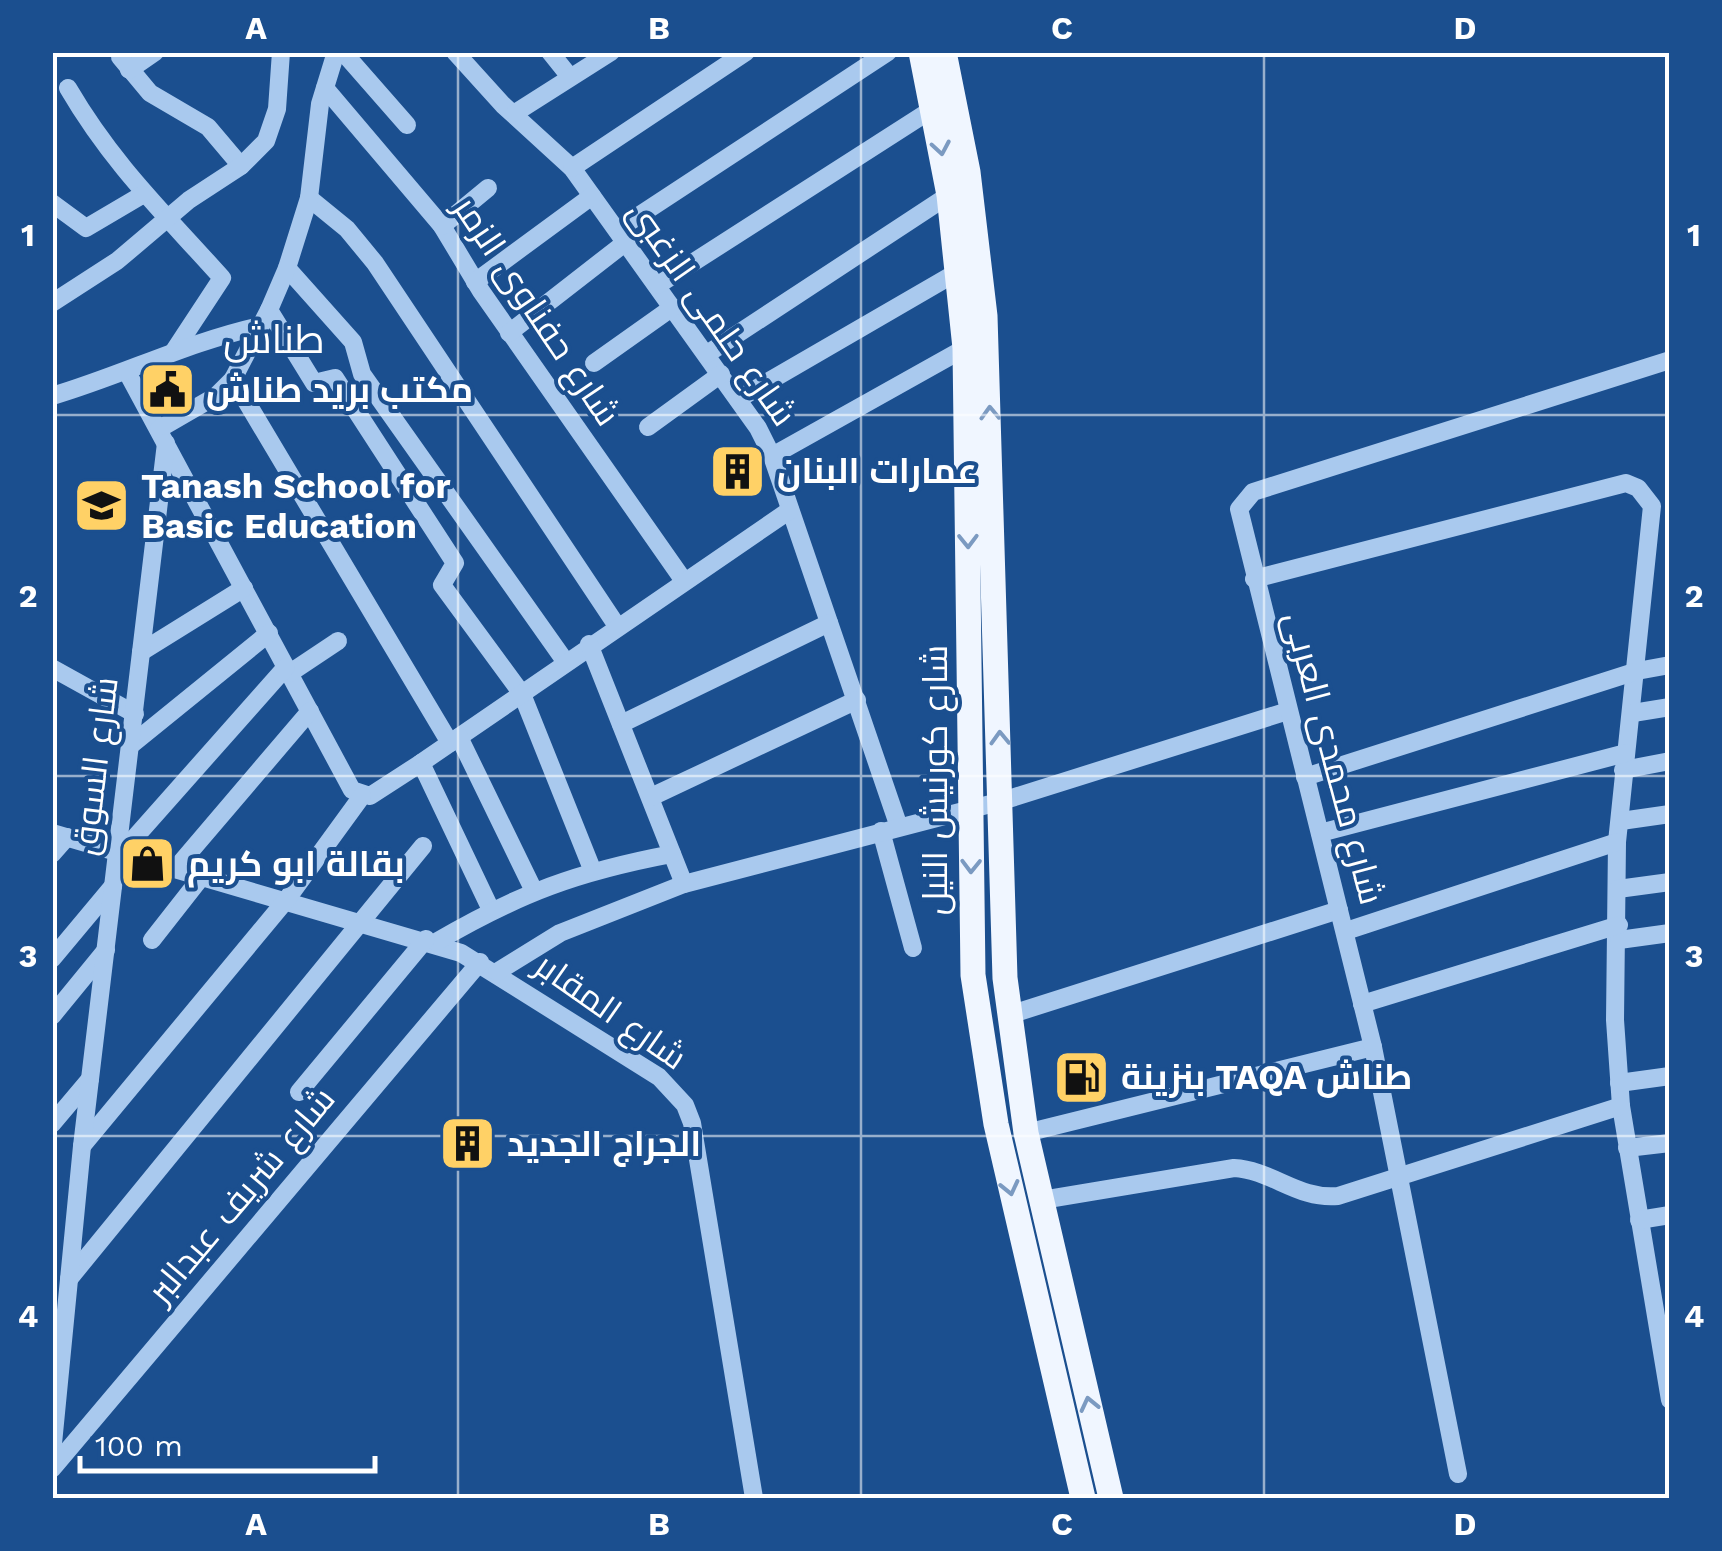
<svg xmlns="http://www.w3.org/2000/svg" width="1722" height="1551" font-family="'Work Sans',Cairo,sans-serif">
<rect width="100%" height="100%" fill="#1b4f8f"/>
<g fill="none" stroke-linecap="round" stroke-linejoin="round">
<g stroke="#a9c9ee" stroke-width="18">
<path d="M343,52L407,125"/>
<path d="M455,52L503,105L572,168L758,428L772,456L899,827"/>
<path d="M550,52L570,77"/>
<path d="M120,57L150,93L208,127L241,166"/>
<path d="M129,70L155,52"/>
<path d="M68,88C113,165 164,213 222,278L174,351"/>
<path d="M325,88L442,226L481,291L684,581"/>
<path d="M515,113L611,52"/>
<path d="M572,168L746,52"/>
<path d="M309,198L347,229L375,263L617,626"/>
<path d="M52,203L86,228L142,195"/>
<path d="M442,226L488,188"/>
<path d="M617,230L888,52"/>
<path d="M287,268L353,342L362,374L565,661"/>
<path d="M475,282L592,196"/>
<path d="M658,285L934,108"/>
<path d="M52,303L117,261L189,200L241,166L266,141L277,109L281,52"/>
<path d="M269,310L314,383L335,378L455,563L442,585L522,694L592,869"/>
<path d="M509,333L626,242"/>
<path d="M707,354L949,195"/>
<path d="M594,363L673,307"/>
<path d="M127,372L352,790L370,796L421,763L790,510"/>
<path d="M233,379L450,743"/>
<path d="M52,396C123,375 188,342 260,326"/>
<path d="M740,398L959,271"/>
<path d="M648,427L721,374"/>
<path d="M159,429L216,396L233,379L269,310L287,268L309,198L320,104L336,52"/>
<path d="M772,456L965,348"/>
<path d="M1254,579L1626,483L1638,488L1652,506L1617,842L1615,1020L1621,1106L1670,1400"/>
<path d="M589,644L684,884"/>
<path d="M141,652L244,588"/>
<path d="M52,668L135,714"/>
<path d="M290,673L338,641"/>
<path d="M1633,713L1670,707"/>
<path d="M621,724L829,623"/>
<path d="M459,737L533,889"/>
<path d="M131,745L269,633"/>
<path d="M421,763L491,910"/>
<path d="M1623,770L1670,761"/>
<path d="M1305,777L1637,671L1670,665"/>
<path d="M651,797L857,700"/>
<path d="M1621,821L1670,814"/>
<path d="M881,831L913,948"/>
<path d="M52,833L461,953L659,1077L685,1105L692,1123L754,1498"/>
<path d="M1320,833L1626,753"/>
<path d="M122,852L286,667"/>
<path d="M52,854L67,837"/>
<path d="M177,867L310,711"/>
<path d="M1618,889L1670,882"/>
<path d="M1346,931L1617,842"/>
<path d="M152,940L203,875"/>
<path d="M1619,940L1670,933"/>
<path d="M436,942C520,893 577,872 672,854"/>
<path d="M52,959L113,886"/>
<path d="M497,972L560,933L684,884L1002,801L1288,711"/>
<path d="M1362,1004L1619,925"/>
<path d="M1009,1015L1339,910"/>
<path d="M52,1016L106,950"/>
<path d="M1619,1083L1670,1076"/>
<path d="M299,1092L426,939"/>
<path d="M52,1124L90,1079"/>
<path d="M1026,1133L1373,1047"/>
<path d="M82,1146L287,899L362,796"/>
<path d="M1627,1148L1670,1143"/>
<path d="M1042,1200L1234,1168C1272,1170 1298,1200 1338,1196L1621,1106"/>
<path d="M1639,1220L1670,1215"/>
<path d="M69,1279L423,846"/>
<path d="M52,1454L82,1146L166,443"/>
<path d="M52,1469L480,962"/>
<path d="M1458,1474L1373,1047L1239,509L1253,492L1670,360"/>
</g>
<g stroke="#f0f6ff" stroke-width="25">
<path d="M921,52L949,195L965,348L973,975L996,1124L1083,1498"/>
<path d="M944,52L968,172L985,316L1005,978L1026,1133L1111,1498"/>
</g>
</g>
<defs><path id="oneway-chevron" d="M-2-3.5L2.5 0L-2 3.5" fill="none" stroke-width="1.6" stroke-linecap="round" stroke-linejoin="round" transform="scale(2.5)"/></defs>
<g stroke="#7b9ac1">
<use href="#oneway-chevron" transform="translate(941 148) rotate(80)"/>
<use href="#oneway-chevron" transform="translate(990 413) rotate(-92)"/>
<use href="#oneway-chevron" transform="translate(968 541) rotate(89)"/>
<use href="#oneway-chevron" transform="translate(1000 738) rotate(-92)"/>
<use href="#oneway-chevron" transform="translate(971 866) rotate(91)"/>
<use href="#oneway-chevron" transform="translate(1010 1188) rotate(77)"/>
<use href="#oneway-chevron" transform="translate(1089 1404) rotate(-103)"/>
</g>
<path fill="none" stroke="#fff" stroke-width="2.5" stroke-opacity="0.55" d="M458,52V1498M861,52V1498M1264,52V1498M52,415H1670M52,776H1670M52,1136H1670"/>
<defs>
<symbol id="civic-square" viewBox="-11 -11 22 22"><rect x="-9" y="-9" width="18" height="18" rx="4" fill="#ffd166" stroke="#1b4f8f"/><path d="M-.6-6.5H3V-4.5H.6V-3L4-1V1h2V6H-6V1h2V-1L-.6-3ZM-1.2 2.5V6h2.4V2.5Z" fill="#111"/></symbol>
<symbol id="building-square" viewBox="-11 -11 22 22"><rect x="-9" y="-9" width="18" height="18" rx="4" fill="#ffd166" stroke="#1b4f8f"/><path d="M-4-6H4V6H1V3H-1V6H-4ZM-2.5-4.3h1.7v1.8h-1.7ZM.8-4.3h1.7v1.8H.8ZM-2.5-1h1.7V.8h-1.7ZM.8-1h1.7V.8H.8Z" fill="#111"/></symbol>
<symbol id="school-square" viewBox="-11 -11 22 22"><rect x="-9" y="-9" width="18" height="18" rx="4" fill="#ffd166" stroke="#1b4f8f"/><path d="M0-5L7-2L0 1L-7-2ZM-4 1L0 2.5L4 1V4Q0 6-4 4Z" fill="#111"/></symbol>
<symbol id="shop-square" viewBox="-11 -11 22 22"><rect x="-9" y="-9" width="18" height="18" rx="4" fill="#ffd166" stroke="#1b4f8f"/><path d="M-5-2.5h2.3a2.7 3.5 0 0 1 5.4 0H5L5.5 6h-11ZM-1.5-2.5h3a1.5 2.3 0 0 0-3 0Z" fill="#111"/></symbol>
<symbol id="fuel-square" viewBox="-11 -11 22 22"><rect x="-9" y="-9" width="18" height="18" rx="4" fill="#ffd166" stroke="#1b4f8f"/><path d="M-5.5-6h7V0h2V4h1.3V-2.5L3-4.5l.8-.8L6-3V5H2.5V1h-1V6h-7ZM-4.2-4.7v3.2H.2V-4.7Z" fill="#111"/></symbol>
</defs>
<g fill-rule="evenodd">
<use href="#civic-square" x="136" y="358" width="63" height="63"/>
<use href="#building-square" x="706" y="440" width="63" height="63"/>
<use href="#school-square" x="70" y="474" width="63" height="63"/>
<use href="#shop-square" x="116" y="832" width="63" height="63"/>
<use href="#fuel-square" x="1050" y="1046" width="63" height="63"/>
<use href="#building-square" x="436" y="1112" width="63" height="63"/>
</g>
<g text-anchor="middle" stroke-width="8" stroke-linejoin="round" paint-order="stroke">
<g font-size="35" fill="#fff" stroke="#1b4f8f">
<text transform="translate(537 311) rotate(56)" y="12">شارع حفناوى الزمر</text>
<text transform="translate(712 313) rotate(55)" y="12">شارع حلمى الزغبى</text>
<text transform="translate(1334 758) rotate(75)" y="12">شارع محمدى العربى</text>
<text transform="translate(95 766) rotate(-83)" y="12">شارع السوق</text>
<text transform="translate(935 780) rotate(-90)" y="12">شارع كورنيش النيل</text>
<text transform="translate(611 1011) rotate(35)" y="12">شارع المقابر</text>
<text transform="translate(241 1195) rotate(-50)" y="12">شارع شريف عبدالبر</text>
</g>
<g font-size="35" font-weight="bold" fill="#fff" stroke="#1b4f8f" text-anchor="start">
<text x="206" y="402">مكتب بريد طناش</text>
<text x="777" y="483">عمارات البنان</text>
<text x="141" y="498">Tanash School for<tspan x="141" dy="40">Basic Education</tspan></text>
<text x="187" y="876">بقالة ابو كريم</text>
<text x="1121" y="1089">بنزينة TAQA طناش</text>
<text x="507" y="1156">الجراج الجديد</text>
</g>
<g font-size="40" fill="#fff" stroke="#1b4f8f">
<text x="274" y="353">طناش</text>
</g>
</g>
<rect width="1722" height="1551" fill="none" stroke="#1b4f8f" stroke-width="110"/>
<path d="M80 1456v15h295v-15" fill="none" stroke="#ffffff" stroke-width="5"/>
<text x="95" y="1456" font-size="30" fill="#ffffff" stroke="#1b4f8f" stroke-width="8" paint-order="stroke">100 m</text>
<rect x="55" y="55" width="1612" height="1441" fill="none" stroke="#fff" stroke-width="4"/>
<g font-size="32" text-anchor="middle" font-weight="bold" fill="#fff">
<text x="256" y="39">A</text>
<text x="659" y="39">B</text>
<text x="1062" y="39">C</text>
<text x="1465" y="39">D</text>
<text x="28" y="246">1</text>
<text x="1694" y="246">1</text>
<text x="28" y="607">2</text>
<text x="1694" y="607">2</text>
<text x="28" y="967">3</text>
<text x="1694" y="967">3</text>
<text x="28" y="1327">4</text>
<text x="1694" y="1327">4</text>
<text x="256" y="1535">A</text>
<text x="659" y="1535">B</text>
<text x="1062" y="1535">C</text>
<text x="1465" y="1535">D</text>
</g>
</svg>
